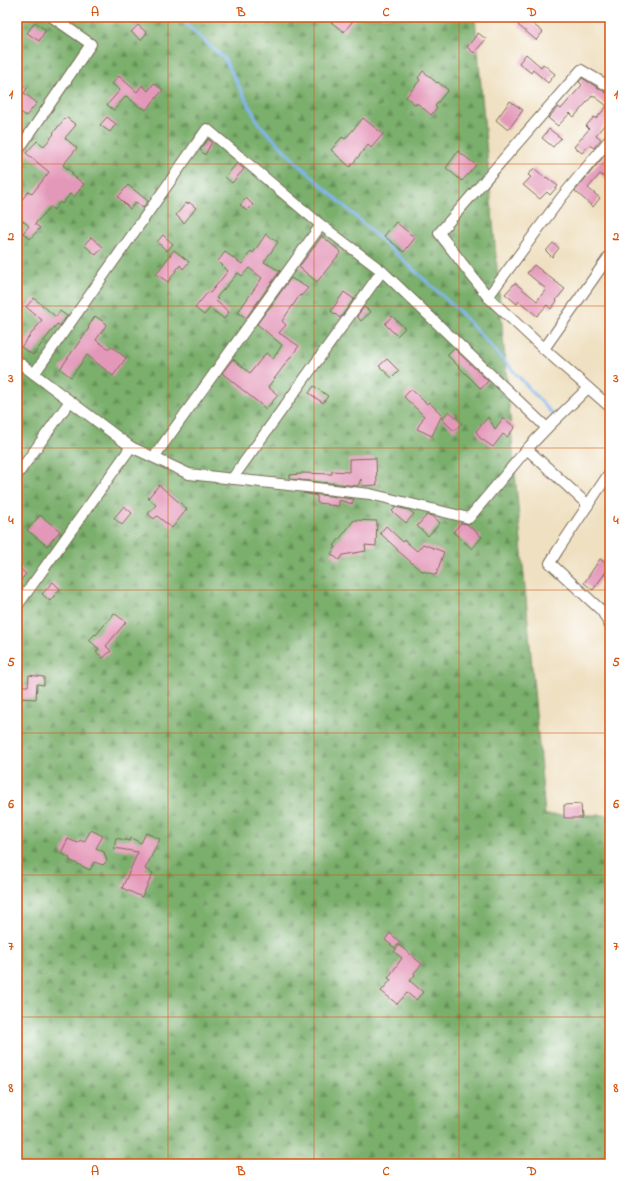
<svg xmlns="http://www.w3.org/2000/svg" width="627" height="1181" font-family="'Indie Flower',sans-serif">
<defs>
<pattern id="forest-firs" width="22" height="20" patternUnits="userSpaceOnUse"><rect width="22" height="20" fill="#7aaf6c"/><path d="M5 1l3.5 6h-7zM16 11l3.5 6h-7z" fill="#658f58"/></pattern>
</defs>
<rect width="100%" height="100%" fill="#fff"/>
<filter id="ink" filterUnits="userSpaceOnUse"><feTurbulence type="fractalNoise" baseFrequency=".025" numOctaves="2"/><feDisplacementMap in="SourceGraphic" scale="8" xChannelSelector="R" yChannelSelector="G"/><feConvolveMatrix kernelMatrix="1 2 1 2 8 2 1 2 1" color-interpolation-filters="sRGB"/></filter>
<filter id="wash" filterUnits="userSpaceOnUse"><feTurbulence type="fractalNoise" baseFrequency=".012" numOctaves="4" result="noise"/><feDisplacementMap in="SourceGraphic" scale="16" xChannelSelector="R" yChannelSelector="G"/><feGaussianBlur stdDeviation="0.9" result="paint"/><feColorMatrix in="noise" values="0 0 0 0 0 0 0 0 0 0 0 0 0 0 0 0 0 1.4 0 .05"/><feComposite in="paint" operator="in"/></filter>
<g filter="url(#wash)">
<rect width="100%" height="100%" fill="#efe0c1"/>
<path fill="url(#forest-firs)" stroke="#5a6c45" d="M17,17H475L545,815H610V1164H17Z"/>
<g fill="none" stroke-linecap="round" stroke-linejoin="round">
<path stroke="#83b6f0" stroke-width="3" d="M178,17L224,58L259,124L294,160L460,312L556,418"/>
</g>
<g id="blocks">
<g fill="#e498b9">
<path d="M334,17H356L344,32L331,22Z"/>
<path d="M524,17L543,32L536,40L518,25Z"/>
<path d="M35,22L46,30L39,41L27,33Z"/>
<path d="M138,25L147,33L141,40L131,32Z"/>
<path d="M478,33L486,39L474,53L467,47Z"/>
<path d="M526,54L541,67L543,64L555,74L548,83L533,70L531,73L519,63Z"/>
<path d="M423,71L437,83L438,82L448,90L435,106L437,108L431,115L417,103L416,105L406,97L420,80L418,78Z"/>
<path d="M119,76L137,92L142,85L148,91L154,83L163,90L146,110L142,107L141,108L126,96L114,110L107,105L120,90L112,84Z"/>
<path d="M582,78L610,95V118L596,135L601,139L594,148L589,145L582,153L574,147L589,129L586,126L594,117L596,119L607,106L593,95L574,117L570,113L558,126L548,118L558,107L561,109L582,85L579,82Z"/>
<path d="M20,83L27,89L24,93L37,103L26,116L17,109V86Z"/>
<path d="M510,101L523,110L508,130L496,120Z"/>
<path d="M66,117L76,125L65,138L77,148L63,165L73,173L71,174L84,184L74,197L70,194L62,204L60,202L54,210L50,207L35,224L40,228L30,239L23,233L29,226L17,216V211L22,205L19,203L29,191L32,194L49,172L26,153L37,141L44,146L54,134L53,133Z"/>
<path d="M107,117L116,124L110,132L100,125Z"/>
<path d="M363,118L383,134L371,148L368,145L350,167L331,150L342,137L345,139Z"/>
<path d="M549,129L561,138L553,147L542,138Z"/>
<path d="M208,139L212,142L205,155L200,150Z"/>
<path d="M610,149V182L600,174L588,188L600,198L593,207L575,191Z"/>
<path d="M458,151L476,165L462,181L446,168Z"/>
<path d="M237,163L244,169L232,183L225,177Z"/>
<path d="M534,168L545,178L546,177L558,186L550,195L547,192L540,199L523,185L531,177L528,175Z"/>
<path d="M128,185L148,201L143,208L136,202L130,209L118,197Z"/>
<path d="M246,198L253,205L247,211L240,205Z"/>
<path d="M189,202L196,208L184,223L176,215L186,203L188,204Z"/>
<path d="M396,222L415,238L404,252L384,236Z"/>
<path d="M266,234L278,242L264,262L280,271L246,318L238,312L262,278L249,268L242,276L238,273L216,298L218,299L216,301L229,312L224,319L210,308L204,315L195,308L208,292L210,293L228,271L218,261L225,252L242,264L251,251L253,253Z"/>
<path d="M163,235L173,244L167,251L157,242Z"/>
<path d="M322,236L341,252L317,282L299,267Z"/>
<path d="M91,237L103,247L96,255L84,245Z"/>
<path d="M553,243L559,248L552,257L546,251Z"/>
<path d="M174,250L189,262L183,269L180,265L168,282L156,274Z"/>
<path d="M534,265L565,289L556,300L557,301L551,309L547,305L537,316L519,301L517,304L505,294L515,283L537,301L546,289L527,273Z"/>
<path d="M291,278L308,288L301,296L300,295L282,321L286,325L279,333L299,346L268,387L278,395L266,409L222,373L233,359L250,373L266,353L273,359L282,345L257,324Z"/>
<path d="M344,292L354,299L340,318L331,311Z"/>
<path d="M34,298L56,317L60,311L67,316L60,326L57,324L33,355L21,347L42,320L26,307Z"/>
<path d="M364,307L371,312L361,321L357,316Z"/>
<path d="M95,316L107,324L96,340L109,349L111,346L126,358L113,376L87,355L71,377L60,369L89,328L88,327Z"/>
<path d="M392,316L405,328L397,336L385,324Z"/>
<path d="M454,348L488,381L481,389L447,355Z"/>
<path d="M387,359L399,371L392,378L379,366Z"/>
<path d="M314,386L328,396L323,403L309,393Z"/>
<path d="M411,389L427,404L429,402L442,415L432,436L417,429L424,416L404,397Z"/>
<path d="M449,411L462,423L454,431L442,419Z"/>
<path d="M488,417L495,429L503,418L515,427L507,437L503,434L493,447L480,438L476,431Z"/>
<path d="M376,458L377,485L362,486L361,479L358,486L290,479V475L301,474V473L332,474V471L349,472V459Z"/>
<path d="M159,485L187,509L172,528L157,516L154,519L148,514L156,505L148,498Z"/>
<path d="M303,493L354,499L352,504L339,500V506L327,505V504L317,503V496Z"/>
<path d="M124,506L132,513L122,525L114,518Z"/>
<path d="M396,507L409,510L414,514L406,523L392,511Z"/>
<path d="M40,515L60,531L47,546L27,530Z"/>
<path d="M427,515L433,516L440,523L428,536L417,526Z"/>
<path d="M354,520L377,521L376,546L365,545L366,551L343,555L339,560L331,554L336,547L334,546Z"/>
<path d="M461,523L467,524L482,537L472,549L453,532Z"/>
<path d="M386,526L403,542L404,540L417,551L423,544L444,552L436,575L420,570L397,550V549L380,533Z"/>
<path d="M600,559L610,566L593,590L584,583Z"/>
<path d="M17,566L26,574L17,585Z"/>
<path d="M53,582L60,589L50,601L42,594Z"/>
<path d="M114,613L126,622L106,646L111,651L103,658L96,652L99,649L89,640L95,634L96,635Z"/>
<path d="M29,675L44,677V685L37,684L36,699L17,698V686H28Z"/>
<path d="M581,804L582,818H564V805Z"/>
<path d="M91,830L103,836L96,848L104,852L107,861L103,865L94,862L90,870L69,860L70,858L61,853L68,839L78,843L80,840L84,842Z"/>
<path d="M146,833L160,839L145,869L153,873L142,897L122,888L138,852L114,848L116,838L130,841L131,838L141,843Z"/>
<path d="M390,933L400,942L395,948L385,940Z"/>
<path d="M399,945L422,964L414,973L415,975L410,981L423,992L416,1000L407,993L397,1004L381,991L391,980L388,978L402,958L394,952Z"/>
</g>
</g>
</g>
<g filter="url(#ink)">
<use href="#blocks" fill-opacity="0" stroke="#7a6a57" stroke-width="1"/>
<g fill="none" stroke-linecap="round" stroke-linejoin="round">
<defs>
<g id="minor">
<path d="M17,152L91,44L52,17"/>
<path d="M610,255L544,349L610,407"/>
<path d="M488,297L561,198L610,139"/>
<path d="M544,349L488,297L439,233L581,70L610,87"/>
<path d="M17,361L131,447L17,606"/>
<path d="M34,374L207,129L321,225L382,271L547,428L527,449L588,505"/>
<path d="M547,428L588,388"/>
<path d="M131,447L189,474L370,494L469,518L527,449"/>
<path d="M154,457L321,225"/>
<path d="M610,472L558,550L550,563L602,611L610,626"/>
<path d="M17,475L70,401"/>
<path d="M232,479L382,271"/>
</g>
</defs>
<use href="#minor" stroke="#7a6a57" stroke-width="12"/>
<use href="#minor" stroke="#fff" stroke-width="10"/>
</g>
</g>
<path fill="none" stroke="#d7540e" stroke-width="1" stroke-opacity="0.55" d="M168,17V1164M314,17V1164M459,17V1164M17,164H610M17,306H610M17,448H610M17,590H610M17,733H610M17,875H610M17,1017H610"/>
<rect width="627" height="1181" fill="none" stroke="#fff" stroke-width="44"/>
<rect x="22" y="22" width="583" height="1137" fill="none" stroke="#d7540e" stroke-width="1.5"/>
<g font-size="13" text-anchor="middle" font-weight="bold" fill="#d7540e">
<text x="95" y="16">A</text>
<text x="241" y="16">B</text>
<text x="386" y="16">C</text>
<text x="532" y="16">D</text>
<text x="11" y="98">1</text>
<text x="616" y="98">1</text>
<text x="11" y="240">2</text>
<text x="616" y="240">2</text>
<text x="11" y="382">3</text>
<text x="616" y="382">3</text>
<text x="11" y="524">4</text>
<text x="616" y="524">4</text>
<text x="11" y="666">5</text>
<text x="616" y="666">5</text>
<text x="11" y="808">6</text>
<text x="616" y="808">6</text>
<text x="11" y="950">7</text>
<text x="616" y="950">7</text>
<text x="11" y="1092">8</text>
<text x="616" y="1092">8</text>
<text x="95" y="1175">A</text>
<text x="241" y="1175">B</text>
<text x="386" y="1175">C</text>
<text x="532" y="1175">D</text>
</g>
</svg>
